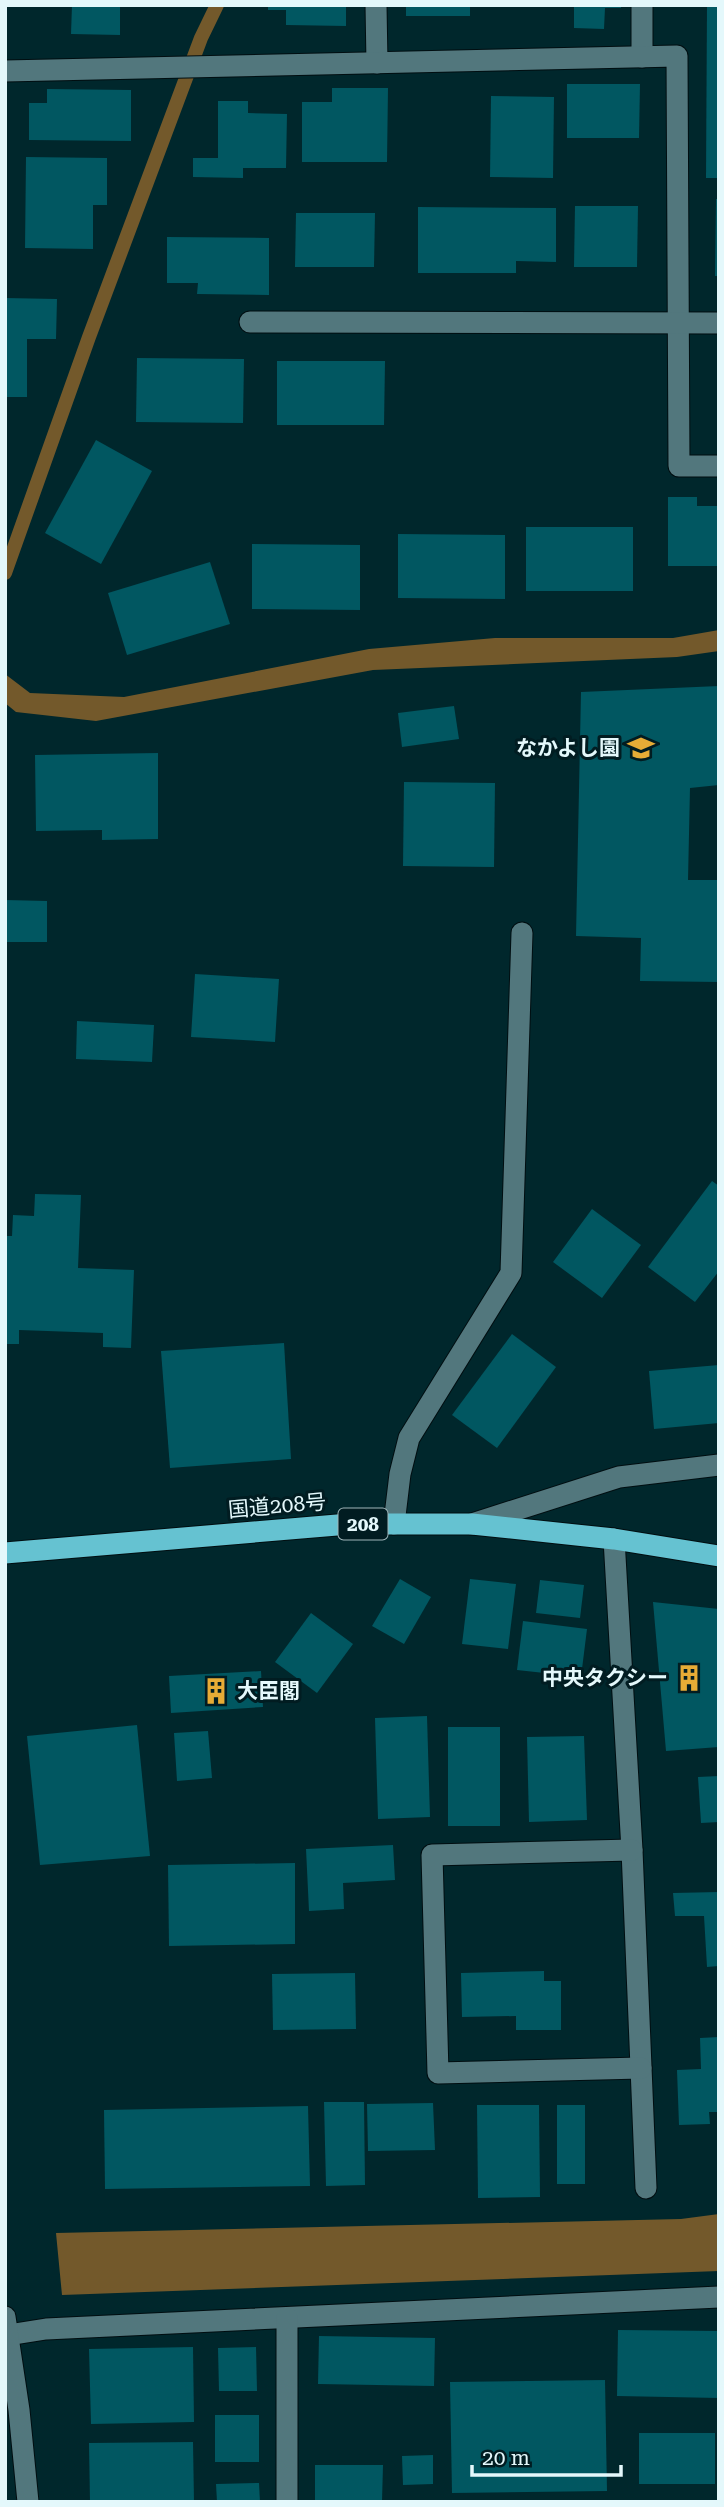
<svg xmlns="http://www.w3.org/2000/svg" width="724" height="2507" font-family="'Roboto Serif','Noto Sans JP',serif">
<rect width="100%" height="100%" fill="#00272c"/>
<g fill="#73592b">
<path d="M719,630V651L677,657L373,670L96,721L16,712L5,703V674L30,693L124,697L369,649L495,638H673Z"/>
<path d="M719,2214V2271L62,2295L56,2233L681,2219Z"/>
</g>
<g fill="none" stroke-linecap="round" stroke-linejoin="round">
<path stroke="#73592b" stroke-width="14" d="M5,573L89,337L201,38L217,5"/>
</g>
<g fill="#015761">
<path d="M72,5H120V35L71,34Z"/>
<path d="M268,5H346V26L286,25V10H268Z"/>
<rect x="406" y="5" width="64" height="11"/>
<path d="M574,5H621V8H605L604,29L574,28Z"/>
<path d="M707,5H719V178H706Z"/>
<path d="M567,84H640L639,138H567Z"/>
<path d="M332,88H388L387,162H302V102H332Z"/>
<path d="M47,89L131,90V141L29,140V103H47Z"/>
<path d="M491,96L554,97L553,178L490,177Z"/>
<path d="M218,101H248V113L287,114L286,168H243V178L193,177V158H218Z"/>
<path d="M26,157L107,158V205H93V249L25,248Z"/>
<path d="M716,199H719V276H715Z"/>
<path d="M575,206H638L637,267H574Z"/>
<path d="M418,207L556,208V262L516,261V273H418Z"/>
<path d="M296,213H375L374,267H295Z"/>
<path d="M167,237L269,238V295L197,294L198,283H167Z"/>
<path d="M5,298L57,299L56,339H27V397H5Z"/>
<path d="M137,358L244,359L243,423L136,422Z"/>
<path d="M277,361H385L384,425H277Z"/>
<path d="M96,440L152,471L101,564L45,533Z"/>
<path d="M668,497H697V506H719V566H668Z"/>
<rect x="526" y="527" width="107" height="64"/>
<path d="M398,534L505,535V599L398,598Z"/>
<path d="M252,544L360,545V610L252,609Z"/>
<path d="M210,562L230,624L127,655L108,593Z"/>
<path d="M719,686V785L690,788L688,880H719V982L640,981L641,938L576,936L581,692Z"/>
<path d="M454,706L459,739L402,747L398,713Z"/>
<path d="M158,753V839L102,840V830L36,831L35,755Z"/>
<path d="M404,782L495,783L494,867L403,866Z"/>
<path d="M5,900L47,901V942H5Z"/>
<path d="M195,974L279,979L275,1042L191,1037Z"/>
<path d="M77,1021L154,1025L152,1062L76,1059Z"/>
<path d="M712,1181L719,1186V1271L695,1302L648,1267Z"/>
<path d="M35,1194L81,1195L78,1268L134,1270L131,1348L103,1347V1333L19,1330V1344H5V1236H12L13,1215L34,1216Z"/>
<path d="M592,1209L641,1245L602,1298L553,1262Z"/>
<path d="M512,1334L556,1367L497,1448L452,1415Z"/>
<path d="M284,1343L291,1459L170,1468L161,1351Z"/>
<path d="M719,1365V1423L654,1429L649,1371Z"/>
<path d="M400,1579L431,1597L404,1644L372,1626Z"/>
<path d="M470,1579L516,1584L508,1649L462,1644Z"/>
<path d="M540,1580L584,1585L580,1618L536,1613Z"/>
<path d="M653,1602L719,1609V1747L666,1751Z"/>
<path d="M311,1613L353,1644L317,1693L275,1662Z"/>
<path d="M523,1621L587,1629L581,1677L517,1670Z"/>
<path d="M261,1671L263,1707L171,1713L169,1676Z"/>
<path d="M427,1716L430,1817L378,1819L375,1718Z"/>
<path d="M137,1725L150,1856L40,1865L27,1736Z"/>
<rect x="448" y="1727" width="52" height="99"/>
<path d="M208,1731L212,1778L177,1781L174,1733Z"/>
<path d="M584,1736L587,1820L529,1822L527,1737Z"/>
<path d="M719,1776V1822L701,1823L698,1777Z"/>
<path d="M393,1845L395,1880L343,1883L344,1909L309,1911L306,1849Z"/>
<path d="M295,1863V1944L169,1946L168,1865Z"/>
<path d="M719,1892V1966L707,1967L704,1916H675L673,1893Z"/>
<path d="M544,1971V1981H561V2030H516V2016L462,2017L461,1973Z"/>
<path d="M355,1973L356,2029L273,2030L272,1974Z"/>
<path d="M719,2037V2112H709L710,2124L679,2125L677,2070L701,2069L700,2038Z"/>
<path d="M324,2102H364L365,2185L326,2186Z"/>
<path d="M433,2103L435,2150L368,2151L367,2104Z"/>
<path d="M477,2105H539L540,2197L478,2198Z"/>
<rect x="557" y="2105" width="28" height="79"/>
<path d="M308,2106L310,2186L105,2189L104,2110Z"/>
<path d="M618,2330L719,2331V2398L617,2396Z"/>
<path d="M319,2336L435,2338L434,2386L318,2384Z"/>
<path d="M193,2347L194,2422L91,2424L89,2349Z"/>
<path d="M256,2347L257,2391H219L218,2348Z"/>
<path d="M605,2380L607,2491L452,2493L450,2382Z"/>
<rect x="215" y="2415" width="44" height="47"/>
<rect x="639" y="2433" width="76" height="51"/>
<path d="M193,2442L194,2502H90L89,2443Z"/>
<path d="M433,2455V2484L403,2485L402,2456Z"/>
<path d="M315,2465H383L382,2502H315Z"/>
<path d="M259,2483L260,2502H217L216,2484Z"/>
</g>
<g fill="none" stroke-linecap="round" stroke-linejoin="round">
<defs>
<g id="street">
<path d="M376,5L377,63"/>
<path d="M642,57V5"/>
<path d="M5,71L677,56L679,466H719"/>
<path d="M250,322L719,323"/>
<path d="M394,1524L400,1474L409,1438L511,1273L522,933"/>
<path d="M472,1524L619,1477L719,1465"/>
<path d="M614,1539L632,1850L646,2188"/>
<path d="M632,1850L432,1855L438,2073L641,2068"/>
<path d="M8,2335L46,2329L719,2297"/>
<path d="M287,2502V2318"/>
</g>
<path id="secondary" d="M5,2317L19,2410L28,2502"/>
<path id="highway" d="M5,1553L349,1524H472L614,1539L719,1556"/>
</defs>
<use href="#street" stroke="#000e11" stroke-width="23"/>
<use href="#secondary" stroke="#000e11" stroke-width="23"/>
<use href="#highway" stroke="#000e11" stroke-width="23"/>
<use href="#street" stroke="#52777d" stroke-width="21"/>
<use href="#secondary" stroke="#52777d" stroke-width="21"/>
<use href="#highway" stroke="#65c2d1" stroke-width="21"/>
</g>
<defs>
<symbol id="school-bare" viewBox="-9 -9 18 18"><path d="M0-5L7-2L0 1L-7-2ZM-4 1L0 2.5L4 1V4Q0 6-4 4Z" fill="#e7ac36" stroke="#011c21" stroke-width="2.5" paint-order="stroke"/></symbol>
<symbol id="building-bare" viewBox="-9 -9 18 18"><path d="M-4-6H4V6H1V3H-1V6H-4ZM-2.5-4.3h1.7v1.8h-1.7ZM.8-4.3h1.7v1.8H.8ZM-2.5-1h1.7V.8h-1.7ZM.8-1h1.7V.8H.8Z" fill="#e7ac36" stroke="#011c21" stroke-width="2.5" paint-order="stroke"/></symbol>
</defs>
<g fill-rule="evenodd">
<use href="#school-bare" x="622" y="729" width="38" height="38"/>
<use href="#building-bare" x="670" y="1659" width="38" height="38"/>
<use href="#building-bare" x="197" y="1672" width="38" height="38"/>
</g>
<g text-anchor="middle" stroke-width="6" stroke-linejoin="round" paint-order="stroke">
<rect fill="#011c21" stroke="#a0b6ba" stroke-width="2" x="338.5" y="1508.5" width="49" height="31" rx="5"/>
<g font-size="19" font-weight="bold" fill="#e4f8fb">
<text x="363" y="1531">208</text>
</g>
<g font-size="21" font-weight="bold" fill="#e4f8fb" stroke="#011c21" text-anchor="end">
<text x="620" y="755">なかよし園</text>
<text x="668" y="1685">中央タクシー</text>
<text x="237" y="1698" text-anchor="start">大臣閣</text>
</g>
<g font-size="21" fill="#e4f8fb" stroke="#011c21">
<text transform="translate(277 1506) rotate(-5)" y="7">国道208号</text>
</g>
</g>
<rect width="724" height="2507" fill="none" stroke="#e4f8fb" stroke-width="14"/>
<path d="M472 2465v10h149v-10" fill="none" stroke="#e4f8fb" stroke-width="3.5"/>
<text x="482" y="2465" font-size="21" fill="#e4f8fb" stroke="#011c21" stroke-width="5" paint-order="stroke">20 m</text>
</svg>
